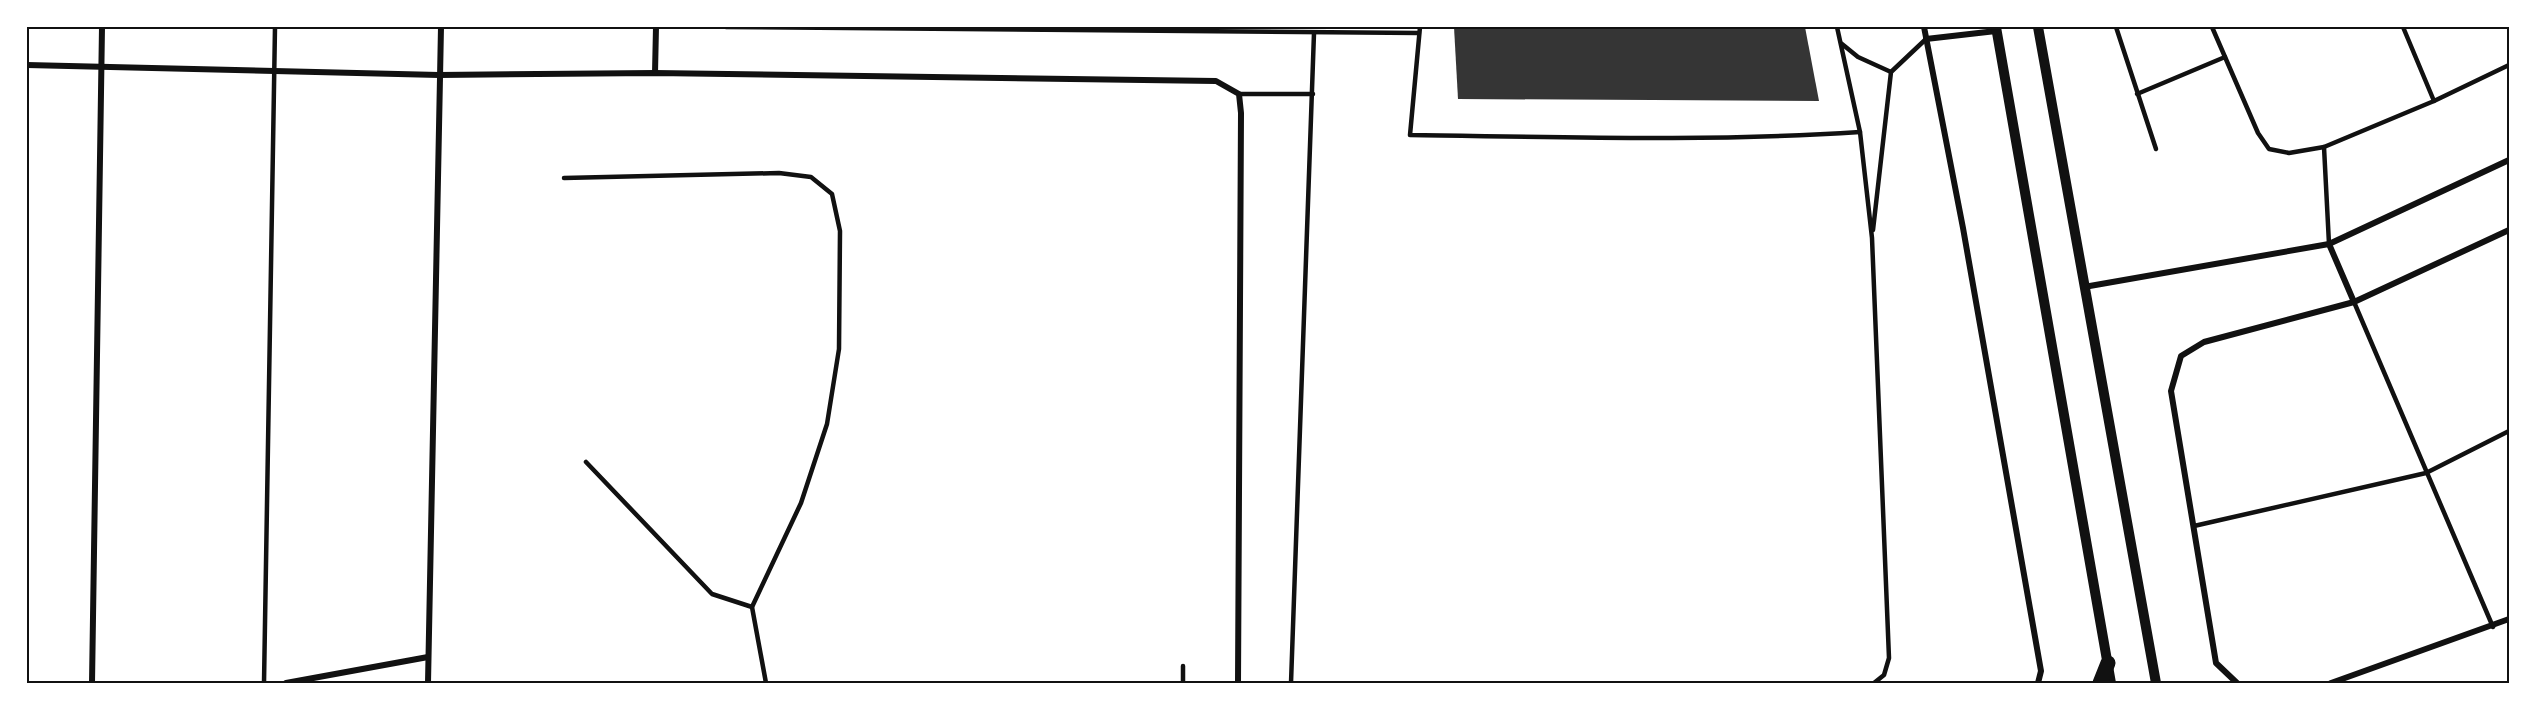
<svg xmlns="http://www.w3.org/2000/svg" width="2536" height="710" font-family="'Work Sans',sans-serif">
<rect width="100%" height="100%" fill="#fff"/>
<path fill="#353535" d="M1454,27H1805L1819,101L1458,99Z"/>
<g fill="none" stroke-linecap="round" stroke-linejoin="round">
<g stroke="#111" stroke-width="4.5">
<path d="M726,27L1419,33"/>
<path d="M1420,27L1410,135C1560,137 1710,142 1860,132"/>
<path d="M1837,27L1860,132L1872,238L1889,658L1884,675L1874,683"/>
<path d="M2116,27L2156,149"/>
<path d="M2212,27L2258,133L2269,149L2289,153L2324,147L2434,101L2509,65"/>
<path d="M2403,27L2434,101"/>
<path d="M1842,44L1858,57L1891,72"/>
<path d="M1239,94H1313"/>
<path d="M2137,94L2225,57"/>
<path d="M2324,147L2329,244"/>
<path d="M564,178L779,173L811,177L832,194L840,231L839,349L827,424L801,503L752,607L766,683"/>
<path d="M1873,230L1891,72L1926,39"/>
<path d="M2354,302L2493,627"/>
<path d="M586,462L712,594L752,607"/>
<path d="M2194,526L2426,473L2509,431"/>
<path d="M264,683L275,27"/>
<path d="M1183,683V666"/>
<path d="M1291,683L1314,33"/>
</g>
<g stroke="#111" stroke-width="6">
<path d="M1924,27L1963,228L2041,671L2038,683"/>
<path d="M1926,39L1996,31"/>
<path d="M27,65L439,75L655,73L1216,81L1239,94L1241,113L1238,683"/>
<path d="M655,73L656,27"/>
<path d="M2329,244L2354,302"/>
<path d="M2084,287L2329,244L2509,160"/>
<path d="M92,683L102,27"/>
<path d="M286,683L428,657"/>
<path d="M428,683L441,27"/>
<path d="M2237,683L2216,663L2171,391L2181,356L2204,342L2354,302L2509,230"/>
<path d="M2331,683L2509,619"/>
</g>
<g stroke="#111" stroke-width="10">
<path d="M1996,27L2111,683"/>
<path d="M2038,27L2156,683"/>
</g>
<path stroke="#111" stroke-width="15" d="M2100,683L2108,663"/>
</g>
<rect width="2536" height="710" fill="none" stroke="#ffffff" stroke-width="57"/>
<rect x="28" y="28" width="2480" height="654" fill="none" stroke="#111" stroke-width="2"/>
</svg>
